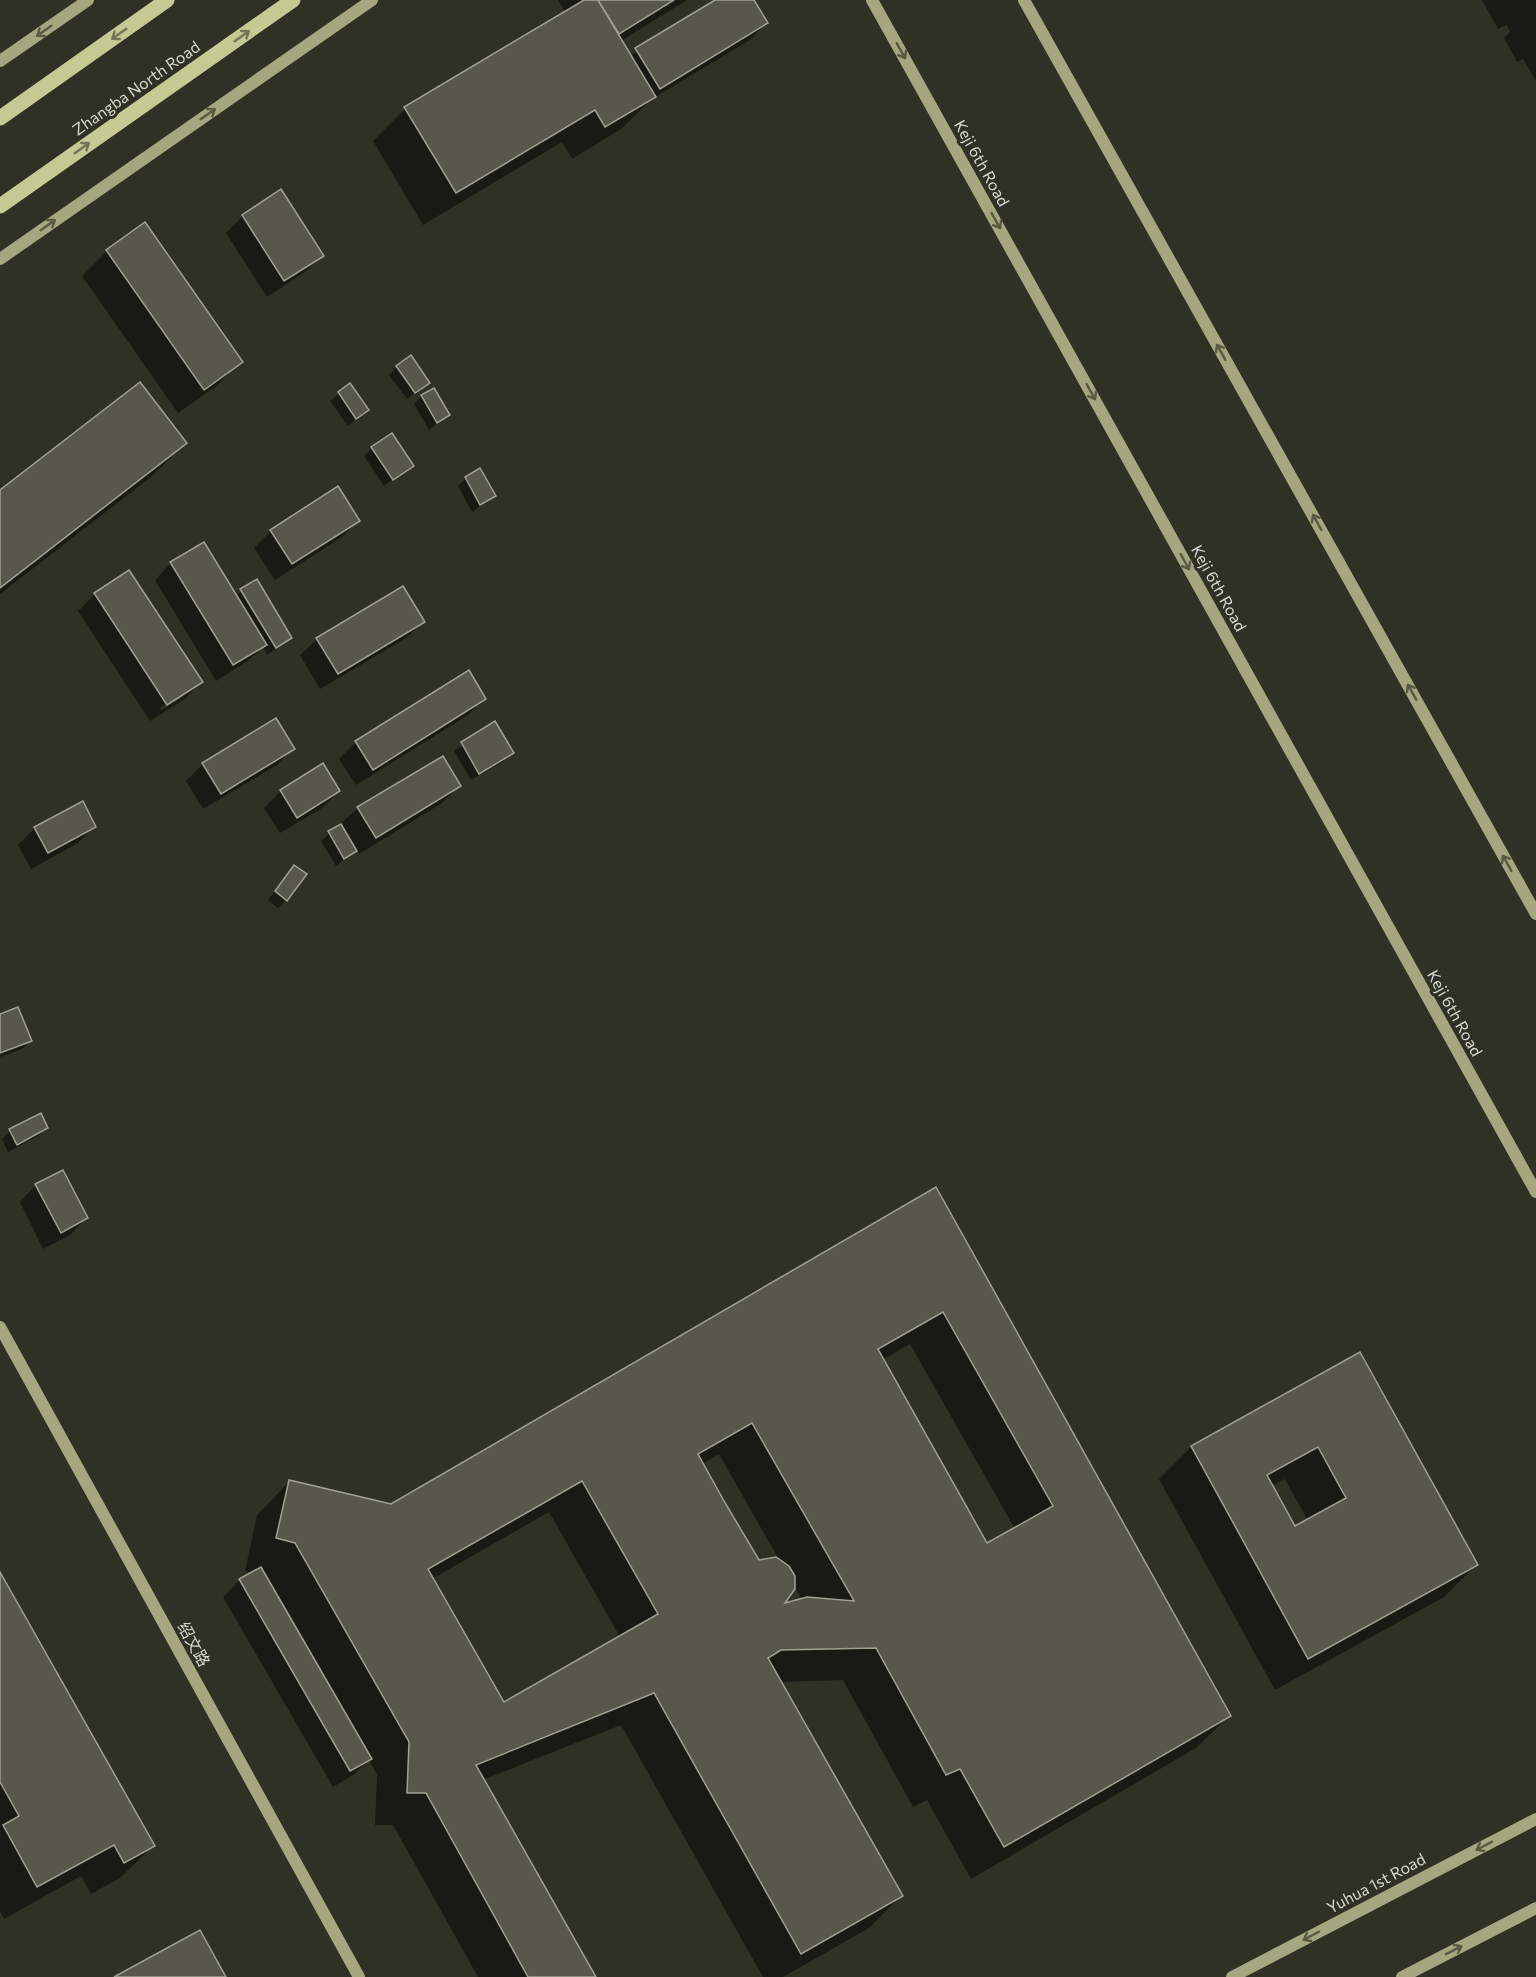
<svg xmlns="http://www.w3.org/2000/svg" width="1536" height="1977" font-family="Commissioner,'Noto Sans SC',sans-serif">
<rect width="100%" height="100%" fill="#303125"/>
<g fill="#0007" fill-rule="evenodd">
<path d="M558,0H687L621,41L630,56L718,0H753L766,23L750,40L652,99L621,129L572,159L562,142L423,225L373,141L405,109L566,13Z"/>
<path d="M1482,0H1536V81L1523,59L1517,62L1504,38L1510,32L1507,25L1498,29Z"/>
<path d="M281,191L322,256L305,272L267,297L226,233L243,216Z"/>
<path d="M145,224L241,361L216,386L178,413L82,276L107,251Z"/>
<path d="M397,367L428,382L407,399L389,375Z"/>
<path d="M350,385L367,410L348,426L330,401Z"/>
<path d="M422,396L448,415L429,430L414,404Z"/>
<path d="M185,443L152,476L0,594V492Z"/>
<path d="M372,448L412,465L384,486L364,456Z"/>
<path d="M466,478L494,496L472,512L458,486Z"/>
<path d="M358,521L342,537L275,580L254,548L271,531Z"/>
<path d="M171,563L235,596L256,581L291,637L267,655L263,647L248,661L216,681L155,580Z"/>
<path d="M95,594L201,682L185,699L150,721L78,611ZM184,693V696L162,710L160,708Z"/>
<path d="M423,622L406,638L320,689L300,655L317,639Z"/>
<path d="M484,698L468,715L356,785L339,759L356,742Z"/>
<path d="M494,724L512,753L504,761L471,780L454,751Z"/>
<path d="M293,748L277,765L203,809L186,781L203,764Z"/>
<path d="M459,786L442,803L359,854L357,849L336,866L321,841L358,808Z"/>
<path d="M281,791H339L322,808L280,833L264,808Z"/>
<path d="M94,826L78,843L31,869L18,845L35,828Z"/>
<path d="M294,867L286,900L278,908L268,900Z"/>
<path d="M0,1015L30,1041L22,1049L0,1057Z"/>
<path d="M40,1115L46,1128L38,1136L8,1152L2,1139L10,1131Z"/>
<path d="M36,1185L86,1218L70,1235L43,1249L20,1202Z"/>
<path d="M936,1189L1229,1716L1196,1748L971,1879L927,1800L913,1807L843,1680L780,1682L901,1896L869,1928L783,1977H763L621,1725L483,1780L594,1977H478L393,1825H375L377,1775L369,1760L353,1775L333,1787L223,1597L240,1580L253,1573L245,1571L257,1515L289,1482L391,1505ZM910,1344L1015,1529L987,1545L882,1360ZM719,1454L778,1558L758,1562L702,1464ZM549,1512L620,1637L504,1704L432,1579ZM795,1587L802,1600L781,1606Z"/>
<path d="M1360,1354L1476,1565L1444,1597L1275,1690L1159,1479L1191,1447ZM1285,1479L1308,1521L1294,1528L1271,1486Z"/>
<path d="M0,1575L153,1846L120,1878L91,1894L81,1876L4,1919L0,1911Z"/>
</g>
<g fill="#57584b" stroke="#a0a193" stroke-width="1.5" fill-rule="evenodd">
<path d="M584,0H598L656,97L605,127L595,110L456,193L404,107Z"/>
<path d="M598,0H674L619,34Z"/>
<path d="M715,0H754L768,23L660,89L635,48Z"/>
<path d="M281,189L324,256L284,281L242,215Z"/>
<path d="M145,222L243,362L204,390L106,250Z"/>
<path d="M411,355L430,383L415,393L396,366Z"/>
<path d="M140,382L187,443L0,588V490Z"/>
<path d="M350,383L369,410L356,419L338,392Z"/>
<path d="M434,388L450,415L437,423L421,395Z"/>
<path d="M392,433L414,466L393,480L371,447Z"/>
<path d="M480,468L496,496L480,505L465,477Z"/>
<path d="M338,486L360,521L292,564L270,530Z"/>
<path d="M204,542L267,645L233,665L170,562Z"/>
<path d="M129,570L203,682L167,705L94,593Z"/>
<path d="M257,579L292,638L276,648L240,589Z"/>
<path d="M403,586L425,622L338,674L316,638Z"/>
<path d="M469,670L486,699L373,770L355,741Z"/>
<path d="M276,718L295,749L221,794L202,763Z"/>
<path d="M495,721L514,753L479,774L461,742Z"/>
<path d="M443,756L461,786L376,838L357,807Z"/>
<path d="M323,763L340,791L297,818L280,790Z"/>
<path d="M83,801L96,827L48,853L34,827Z"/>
<path d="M341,824L357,851L344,859L328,831Z"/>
<path d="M294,865L307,874L287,901L275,891Z"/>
<path d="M18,1007L32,1041L0,1053V1014Z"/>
<path d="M41,1113L48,1128L17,1145L9,1129Z"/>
<path d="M63,1170L88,1218L61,1233L35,1184Z"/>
<path d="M936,1187L1231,1716L1004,1847L960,1769L946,1775L876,1648L781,1650L768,1658L903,1896L801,1954L654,1693L476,1765L596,1977H528L426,1793H407L409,1742L295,1543L276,1538L289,1480L391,1504ZM943,1312L1053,1506L987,1543L878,1349ZM752,1423L854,1601L807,1597L785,1603L795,1589V1576L789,1566L776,1557L759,1560L724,1501L698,1454ZM582,1481L658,1614L504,1702L428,1569Z"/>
<path d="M1360,1352L1478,1565L1308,1659L1191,1446ZM1318,1447L1346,1498L1295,1526L1267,1475Z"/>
<path d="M261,1567L372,1759L350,1771L239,1579Z"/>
<path d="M0,1572L155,1846L124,1863L114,1845L37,1887L3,1825L19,1816L0,1782Z"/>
<path d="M200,1930L226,1977H114Z"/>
</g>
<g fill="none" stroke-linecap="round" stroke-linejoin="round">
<g stroke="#a4a77f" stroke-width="12">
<path d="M872,0L1536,1192"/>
<path d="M1024,0L1536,914"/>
<path d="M0,61L88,0"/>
<path d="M0,259L372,0"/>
<path d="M0,1327L359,1977"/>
<path d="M1232,1977L1536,1819"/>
<path d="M1402,1977L1536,1908"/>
</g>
<g stroke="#c5c994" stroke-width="15">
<path d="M0,118L167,0"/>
<path d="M0,206L293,0"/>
</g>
</g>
<defs><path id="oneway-shaft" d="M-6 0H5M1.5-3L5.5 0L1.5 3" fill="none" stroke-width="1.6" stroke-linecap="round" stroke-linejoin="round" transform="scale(1.5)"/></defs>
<g stroke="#595a44">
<use href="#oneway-shaft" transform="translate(44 31) rotate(145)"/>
<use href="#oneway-shaft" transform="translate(901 51) rotate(61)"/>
<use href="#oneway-shaft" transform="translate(208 114) rotate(-35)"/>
<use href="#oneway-shaft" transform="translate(996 221) rotate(61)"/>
<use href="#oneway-shaft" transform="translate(48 225) rotate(-35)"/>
<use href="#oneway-shaft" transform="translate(1221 352) rotate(-119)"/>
<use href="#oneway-shaft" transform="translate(1091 392) rotate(61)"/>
<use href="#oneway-shaft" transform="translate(1317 522) rotate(-119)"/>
<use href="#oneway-shaft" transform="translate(1185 562) rotate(61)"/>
<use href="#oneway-shaft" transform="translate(1412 692) rotate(-119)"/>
<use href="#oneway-shaft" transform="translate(1507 863) rotate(-119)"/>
<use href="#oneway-shaft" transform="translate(1484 1846) rotate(152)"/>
<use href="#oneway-shaft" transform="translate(1311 1936) rotate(152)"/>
<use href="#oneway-shaft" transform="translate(1454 1950) rotate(-27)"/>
</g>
<g stroke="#737557">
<use href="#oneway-shaft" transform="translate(119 34) rotate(145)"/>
<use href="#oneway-shaft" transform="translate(242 36) rotate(-35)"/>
<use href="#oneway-shaft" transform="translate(82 148) rotate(-35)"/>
</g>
<g text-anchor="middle" stroke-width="6" stroke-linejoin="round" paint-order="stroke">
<g font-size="16" fill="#d7d8d0" stroke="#303125">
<text transform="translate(136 88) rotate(-35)" y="6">Zhangba North Road</text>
<text transform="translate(982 163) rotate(61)" y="6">Keji 6th Road</text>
<text transform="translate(1219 588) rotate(61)" y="6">Keji 6th Road</text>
<text transform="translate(1455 1013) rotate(61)" y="6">Keji 6th Road</text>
<text transform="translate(194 1644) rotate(61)" y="6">绍文路</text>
<text transform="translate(1376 1883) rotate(-28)" y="6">Yuhua 1st Road</text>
</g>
</g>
</svg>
